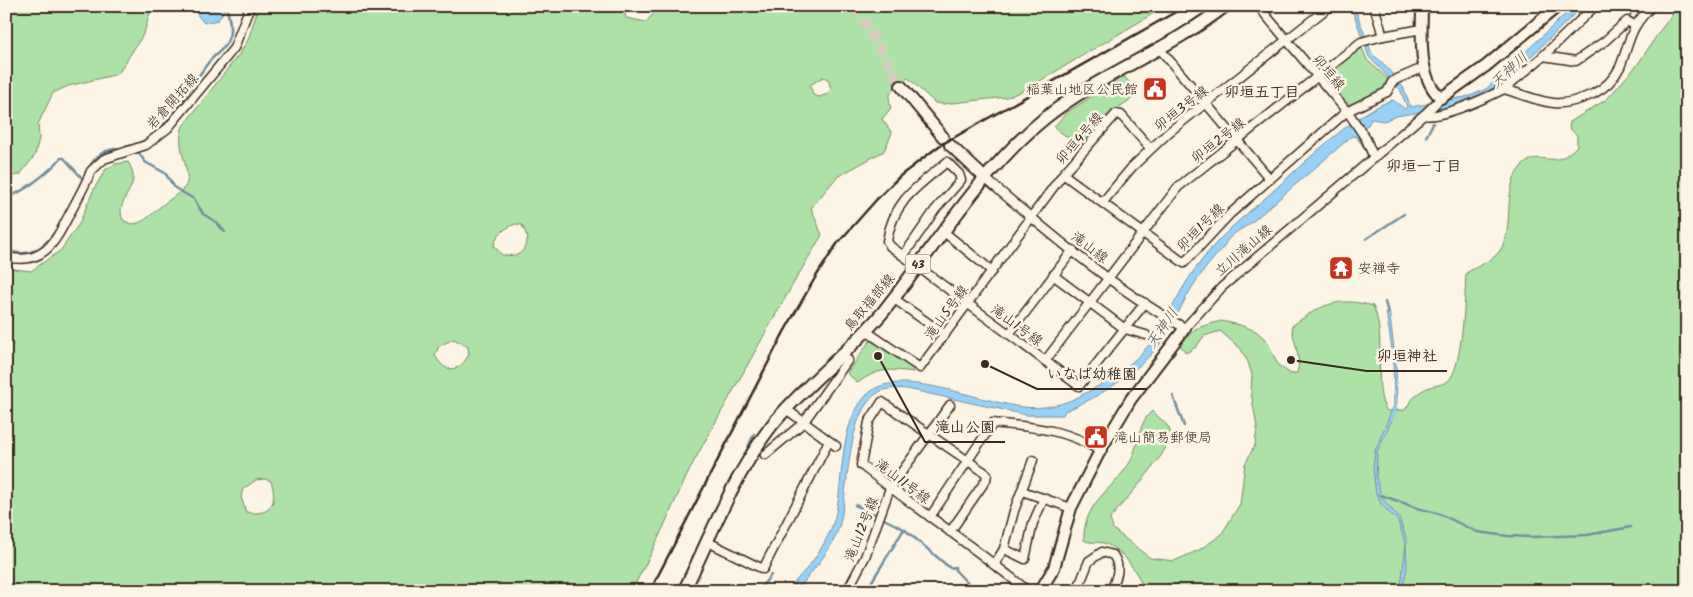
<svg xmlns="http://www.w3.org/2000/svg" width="1693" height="597" font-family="Kalam,'Klee One',sans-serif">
<rect width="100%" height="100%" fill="#fcf5e5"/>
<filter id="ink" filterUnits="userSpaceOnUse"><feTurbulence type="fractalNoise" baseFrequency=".02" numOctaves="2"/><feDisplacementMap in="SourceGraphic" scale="10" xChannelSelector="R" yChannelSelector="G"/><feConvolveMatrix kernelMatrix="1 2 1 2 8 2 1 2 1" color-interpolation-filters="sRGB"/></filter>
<g filter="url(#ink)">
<g fill="#ace2a5" stroke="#748662" fill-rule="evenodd">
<path d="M6,6H152L144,33L118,74L68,86L53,93L38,124L39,138L35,155L20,175L6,176Z"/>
<path d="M259,6H623L626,18L646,22L654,13L655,6H1166L1023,91L1007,97L943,104L935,103L908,78C896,86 885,92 891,108L882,119L892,133L884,151L837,177L811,208L822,235C781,303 744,372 705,441C678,488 659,544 631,591H6V268L31,271L61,250L79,224L93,191L105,170L115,164L128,162C145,188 113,198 123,220L131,224C144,224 150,215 160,207C168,200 178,195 185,187C194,174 174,148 183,126L240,53L248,40ZM823,77L828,79L831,89L828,94L819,97L813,95L810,85ZM515,224L522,225L528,238C522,256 520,256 502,255L494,246C496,234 504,229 515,224ZM454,339L468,347L469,354C460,372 445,375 435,355L439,346ZM265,479L271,481C278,503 271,517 246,512L241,497L243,489L256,480Z"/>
<path d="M1679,6H1687V591H1144C1139,573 1122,548 1103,543C1095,541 1091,544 1084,540C1082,500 1121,485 1133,456C1139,440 1139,422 1152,411C1157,417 1168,423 1170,431C1175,449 1122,502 1110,519L1113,529L1150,558L1174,561L1199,550L1221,535L1240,504L1245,464L1255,445L1257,428L1251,392L1252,375L1248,362L1241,349L1220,331L1204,336L1196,347L1186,353L1180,345L1195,329L1203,326L1221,321L1240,325L1256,331L1267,341L1278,365L1291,374L1297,373C1302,358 1293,342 1292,326C1320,305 1337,296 1373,306C1388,337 1371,391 1387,411L1405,410C1411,400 1418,391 1430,387C1436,385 1442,385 1448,381C1463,369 1465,293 1466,273C1476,267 1492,261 1499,252C1516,229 1501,189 1521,167C1536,151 1547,163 1561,158C1567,155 1572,151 1577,146V135L1569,128L1570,122L1607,99L1638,64L1659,32Z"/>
<path d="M1362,48L1367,60L1389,80L1385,88L1348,108L1323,78Z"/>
<path d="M1124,76L1139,94L1119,107L1079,146L1054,127L1066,113Z"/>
<path d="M873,340L916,369L913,372C890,369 877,368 858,383L847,373L869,342Z"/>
</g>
<g fill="#97d1f7" stroke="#728ea0">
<path d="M190,6H227L218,20L204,23Z"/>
<path d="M1351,6H1354L1372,54L1382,62L1403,87L1411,107L1470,96L1486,89L1574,6H1583L1518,69L1484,95L1447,108L1396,116L1384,121L1371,119L1368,125L1358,130L1370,155H1368L1357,137L1352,136L1252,222C1242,230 1228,234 1224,247C1210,262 1197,278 1187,296C1178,311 1172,329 1161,343C1137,373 1100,397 1065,411L1063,415H1027L907,389C898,388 889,388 881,391C844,408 850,496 838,530C830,554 811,570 798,591H790C794,581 801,575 808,567C820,552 830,535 835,517C845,478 837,421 870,392C899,366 987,404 1023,407C1041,409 1058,406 1074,399C1105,384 1141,361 1159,331C1173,307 1184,282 1202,260C1221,234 1247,214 1271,193C1300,167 1357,110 1393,100L1405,109L1407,107L1400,89L1369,57Z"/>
<path d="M1389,310L1396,364L1397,403L1396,411L1377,452L1376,478L1380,492L1376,495L1373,469L1375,451L1394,405L1393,356L1386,311Z"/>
<path d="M1377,495H1379L1399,518L1408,543H1405L1398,521L1381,504Z"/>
<path d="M1406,544L1407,568L1403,587L1397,590L1378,591L1401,586Z"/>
</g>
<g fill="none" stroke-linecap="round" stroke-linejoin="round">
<g stroke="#728ea0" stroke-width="2.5">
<path d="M1631,6L1630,18L1635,20"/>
<path d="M1426,137L1433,123"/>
<path d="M138,152L145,162L165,173L175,188L194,199L203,214L216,222L225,232"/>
<path d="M1441,160L1457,161"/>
<path d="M84,175C106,135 121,157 148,138C174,120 189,88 208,63C216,53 225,50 229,37C232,27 229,16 226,6"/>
<path d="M6,197C21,195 51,170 61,158H64L83,179C67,208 48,270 6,249"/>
<path d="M1366,239L1404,214"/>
<path d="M1385,302L1388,313"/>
<path d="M1173,396L1184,426"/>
<path d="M742,461L754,434"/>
<path d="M1381,495L1417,508L1440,514L1477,532L1508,536L1531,537L1587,535L1631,527"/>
<path d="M855,505L877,515"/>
<path d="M884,519L904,529L950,568L955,567V570L975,591"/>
<path d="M758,591L771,575"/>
<path d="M866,591L904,529"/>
<path d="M954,591L959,586"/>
</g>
<path stroke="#d5ccbd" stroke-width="10" stroke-dasharray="10 5" stroke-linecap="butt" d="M855,6L901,86"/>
<defs>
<g id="street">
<path d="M1258,6L1350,115L1366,139L1374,158"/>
<path d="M1374,6L1383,36L1422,29"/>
<path d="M1159,48L1270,179"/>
<path d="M1543,56L1576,61L1605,41L1627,21L1634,25"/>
<path d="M1504,89L1540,59L1595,6"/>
<path d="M1424,115C1441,119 1488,97 1504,89C1542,100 1554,112 1593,94C1605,88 1614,79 1620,67C1631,39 1629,28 1652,6"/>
<path d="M1063,174L1184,263L1230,214L1346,112L1387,92L1392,82L1397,79L1425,67"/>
<path d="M986,179C1048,232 1113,288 1185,328L1222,287L1426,113L1441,98"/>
<path d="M1103,202L1132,167L1169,132L1330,6"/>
<path d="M944,232L992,271"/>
<path d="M904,255L935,210L961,180L959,174L947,162C918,186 893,201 887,241L890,246L1079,386L1145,303"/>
<path d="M6,257C44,266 55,242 70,213C77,200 85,186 91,171L104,159L146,145L168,128L234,48L250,6"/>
<path d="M1053,275L1125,329L1146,335"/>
<path d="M893,298L945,335"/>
<path d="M866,331L920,368L1063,174L1116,114L1121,115L1150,148"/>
<path d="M1009,334L1073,250"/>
<path d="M1045,361L1178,187L1361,42L1383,36"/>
<path d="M786,409L836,446"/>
<path d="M765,455L803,423L848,360"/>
<path d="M1033,460L1014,511L1004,549L1025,559L1033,523L1044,498"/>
<path d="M1022,491L1071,508"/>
<path d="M930,517L993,423C1031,427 1068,429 1100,451"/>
<path d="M950,532L986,480L987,474L882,402L869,422L861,465C916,508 974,547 1028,591"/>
<path d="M708,542L763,569L829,441"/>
<path d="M994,565L1004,549"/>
<path d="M847,591L865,557L890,488L950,405"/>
<path d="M1077,591L1089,561L1102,552L1113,555C1122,568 1116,578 1111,591"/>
</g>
<g id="secondary">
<path d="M1422,6C1422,34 1417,78 1441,98L1486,66L1558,6"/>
<path d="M901,86L943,137"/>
<path d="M950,145L986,179"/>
<path d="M1040,591L1054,568L1071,508L1100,451L1131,399L1185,328"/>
</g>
<path id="primary" d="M684,591C710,537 735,473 772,425C805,384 849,353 883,312C935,247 980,171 1045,118C1100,74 1169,50 1225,6"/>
</defs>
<use href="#street" stroke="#3b2a1e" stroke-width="11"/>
<use href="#secondary" stroke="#3b2a1e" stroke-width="14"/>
<use href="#primary" stroke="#3b2a1e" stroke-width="15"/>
<use href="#street" stroke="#fcf5e5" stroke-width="8"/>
<use href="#secondary" stroke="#fcf5e5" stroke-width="10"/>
<use href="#primary" stroke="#fcf5e5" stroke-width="11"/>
<path stroke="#3b2a1e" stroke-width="2.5" d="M650,591L784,332L815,278L837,244L877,199L900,176L939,146L1186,6"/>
</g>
</g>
<defs>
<symbol id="civic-square" viewBox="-11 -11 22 22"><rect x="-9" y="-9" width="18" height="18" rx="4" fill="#c8321e" stroke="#fcf5e5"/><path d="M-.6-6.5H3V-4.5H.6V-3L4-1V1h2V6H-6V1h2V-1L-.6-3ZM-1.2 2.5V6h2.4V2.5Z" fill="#fff"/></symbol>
<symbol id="temple-square" viewBox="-11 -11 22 22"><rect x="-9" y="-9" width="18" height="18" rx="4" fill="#c8321e" stroke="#fcf5e5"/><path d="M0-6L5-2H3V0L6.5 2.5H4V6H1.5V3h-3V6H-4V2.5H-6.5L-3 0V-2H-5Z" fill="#fff"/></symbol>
</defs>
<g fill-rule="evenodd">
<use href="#civic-square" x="1141" y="75" width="28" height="28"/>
<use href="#temple-square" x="1327" y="254" width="28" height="28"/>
<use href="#civic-square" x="1082" y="423" width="28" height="28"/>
</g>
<g text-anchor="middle" stroke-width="5" stroke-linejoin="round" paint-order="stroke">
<rect fill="#fcf5e5" stroke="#75675a" stroke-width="1" x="905.5" y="254.5" width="25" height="19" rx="4"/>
<g font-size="12" font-weight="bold" fill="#3b2a1e">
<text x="918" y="268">43</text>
</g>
<g font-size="14" fill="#3b2a1e" stroke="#fcf5e5">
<text transform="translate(1329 72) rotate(50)" y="5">卯垣線</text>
<text transform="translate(172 101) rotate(-48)" y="5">岩倉開拓線</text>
<text transform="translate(1181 108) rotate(-38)" y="5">卯垣3号線</text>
<text transform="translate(1079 138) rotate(-49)" y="5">卯垣4号線</text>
<text transform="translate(1218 140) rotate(-38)" y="5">卯垣2号線</text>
<text transform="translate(1200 227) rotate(-45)" y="5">卯垣1号線</text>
<text transform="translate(1090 247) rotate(37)" y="5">滝山線</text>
<text transform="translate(1243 250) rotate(-41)" y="5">立川滝山線</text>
<text transform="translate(869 302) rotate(-50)" y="5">鳥取福部線</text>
<text transform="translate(946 312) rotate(-54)" y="5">滝山5号線</text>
<text transform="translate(1017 325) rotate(36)" y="5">滝山1号線</text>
<text transform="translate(903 481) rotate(37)" y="5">滝山11号線</text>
<text transform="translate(861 529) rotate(-68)" y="5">滝山12号線</text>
</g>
<g font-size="14" fill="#3b2a1e" stroke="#fcf5e5" text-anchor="start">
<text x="1138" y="94" text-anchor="end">稲葉山地区公民館</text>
<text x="1358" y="273">安禅寺</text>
<text x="1114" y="442">滝山簡易郵便局</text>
</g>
<g font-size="15" font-style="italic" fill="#525454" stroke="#fcf5e5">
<text transform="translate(1509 70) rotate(-43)" y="5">天神川</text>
<text transform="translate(1162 328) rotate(-56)" y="5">天神川</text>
</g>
<g font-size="15" font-weight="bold" fill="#3b2a1e" stroke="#fcf5e5">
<text x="1262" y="97">卯垣五丁目</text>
<text x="1424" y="171">卯垣一丁目</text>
</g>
</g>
<path fill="none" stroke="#3b2a1e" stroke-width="2" d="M1291 360L1367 371H1447M985 364L1037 389H1147M878 356L925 442H1005"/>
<g fill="#3b2a1e" stroke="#fcf5e5" stroke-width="2">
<circle cx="1291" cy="360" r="5"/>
<circle cx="985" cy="364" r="5"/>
<circle cx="878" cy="356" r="5"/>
</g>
<g font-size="15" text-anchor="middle" font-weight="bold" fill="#3b2a1e" stroke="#fcf5e5" stroke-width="5" stroke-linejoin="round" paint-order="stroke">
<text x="1407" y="361">卯垣神社</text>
<text x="1092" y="379">いなば幼稚園</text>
<text x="965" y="432">滝山公園</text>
</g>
<rect width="1693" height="597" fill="none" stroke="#fcf5e5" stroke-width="25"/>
<rect x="12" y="12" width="1668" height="572" fill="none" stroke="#3b2a1e" stroke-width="2" filter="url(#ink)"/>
</svg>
